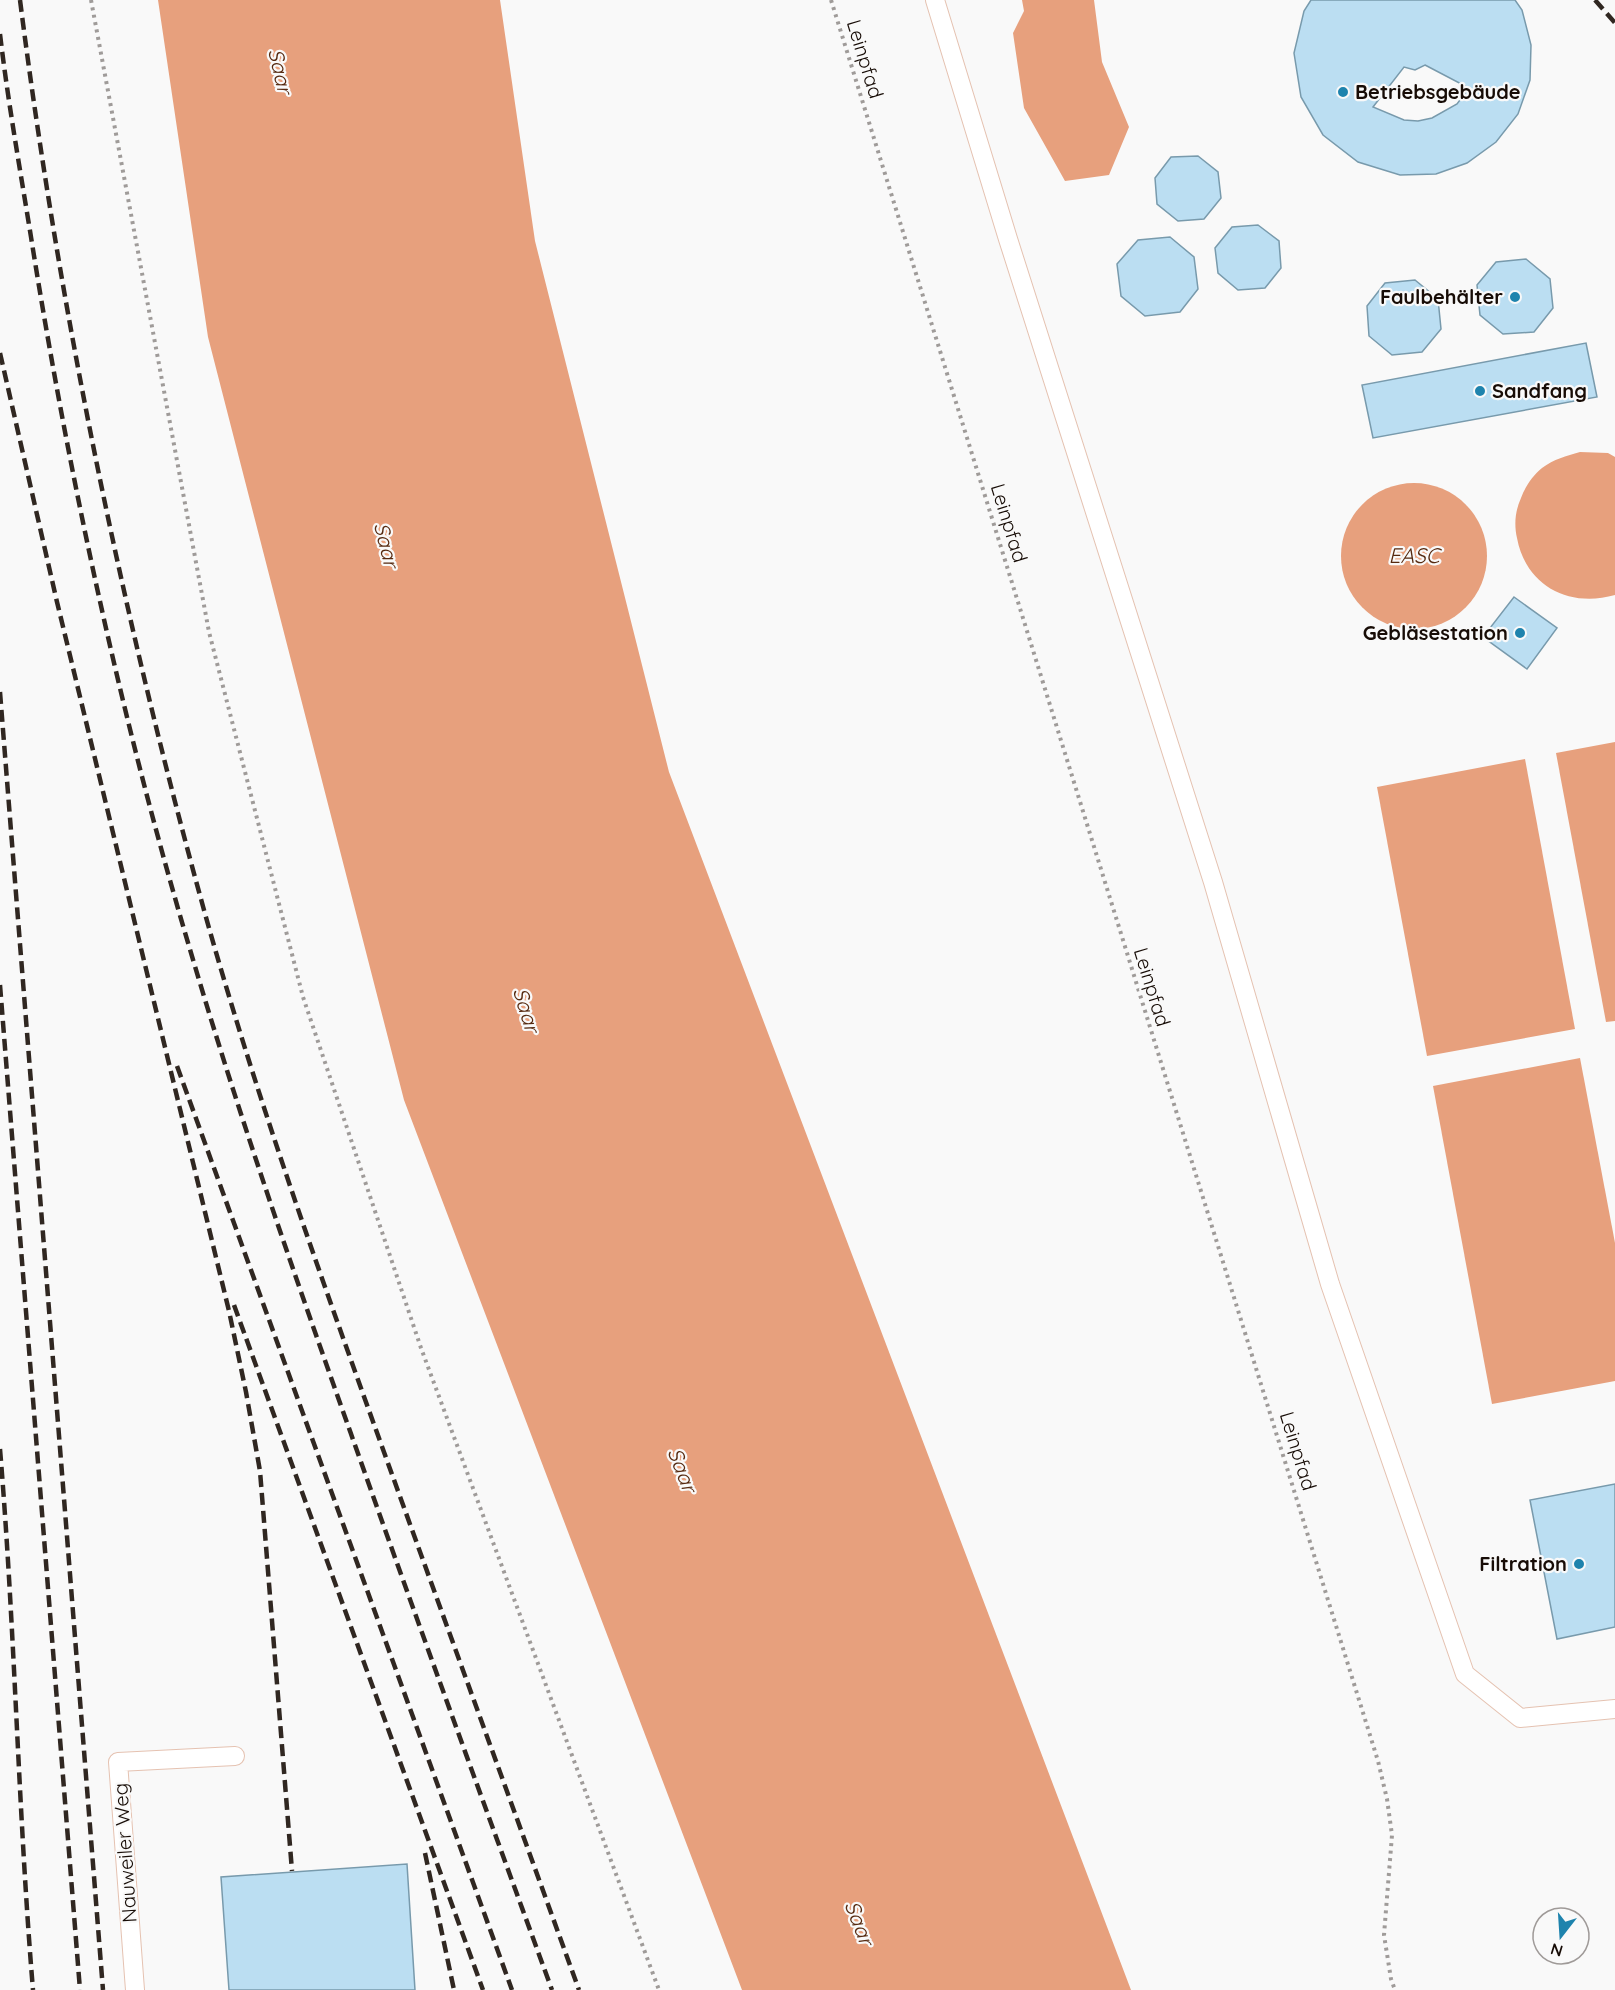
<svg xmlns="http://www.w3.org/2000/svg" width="1615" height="1990" font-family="Quicksand,sans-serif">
<rect width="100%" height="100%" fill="#f9f9f9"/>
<g fill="#e7a07d">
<path d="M158,0H500L535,241L669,772L1131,1990H742L404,1100L208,337Z"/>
<path d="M1022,0H1094L1102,62L1129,127L1109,175L1065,181L1024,108L1013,33L1024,11Z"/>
<path d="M1580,452L1608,453L1615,457V595C1569,608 1526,586 1517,538C1514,525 1515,511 1521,498C1525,487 1533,475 1542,468C1554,459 1566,456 1580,452Z"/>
<circle cx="1414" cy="556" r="73"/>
<path d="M1615,742V1021L1606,1022L1556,753Z"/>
<path d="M1525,759L1575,1029L1427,1056L1377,787Z"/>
<path d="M1580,1058L1615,1243V1381L1492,1404L1433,1086Z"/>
</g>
<g fill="#bbdef2" stroke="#789aac" stroke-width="1.5" fill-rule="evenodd">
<path d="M1311,0H1515L1522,10L1531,45L1530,80L1518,114L1496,142L1467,163L1436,174L1400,175L1358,162L1323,135L1301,97L1294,53L1304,11ZM1425,65L1469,88L1457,104L1432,118L1418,121L1404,120L1373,107L1404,67L1415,70Z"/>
<path d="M1198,156L1218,172L1221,198L1204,219L1178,221L1157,204L1155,178L1171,157Z"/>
<path d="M1258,225L1279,241L1281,268L1265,288L1238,290L1218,273L1215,248L1232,227Z"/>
<path d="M1170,237L1194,257L1198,289L1180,312L1145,316L1121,296L1117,264L1138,240Z"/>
<path d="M1526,259L1550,279L1553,308L1534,332L1503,334L1480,315L1477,285L1496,262Z"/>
<path d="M1415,280L1438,299L1441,329L1422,352L1392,355L1369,336L1367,306L1385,283Z"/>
<path d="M1586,343L1597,397L1373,438L1362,385Z"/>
<path d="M1514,597L1557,628L1527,669L1483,637Z"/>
<path d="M1615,1484V1627L1557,1639L1530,1500Z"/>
<path d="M407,1864L415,1990H229L221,1877Z"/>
</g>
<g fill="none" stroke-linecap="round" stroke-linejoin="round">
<defs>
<g id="lane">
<path d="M935,0L1008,239L1213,882L1330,1284L1465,1674L1520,1718L1615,1709"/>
<path d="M135,1990L118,1762L235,1756"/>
</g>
</defs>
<use href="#lane" stroke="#e5c2b1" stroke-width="20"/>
<g stroke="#9f9b99" stroke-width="4" stroke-dasharray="3 4.5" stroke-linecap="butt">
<path d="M91,0L209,632L303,997L421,1348L659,1990"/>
<path d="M831,0L1378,1761L1387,1799L1392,1835L1384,1935L1391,1979L1395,1990"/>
</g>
<use href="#lane" stroke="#fff" stroke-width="18"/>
<g stroke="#302721" stroke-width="4.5" stroke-dasharray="12 6" stroke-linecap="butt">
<path d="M20,0C60,314 124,624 209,928C263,1118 331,1305 398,1491C458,1657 519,1824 579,1990"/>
<path d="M1595,0L1615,23"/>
<path d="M0,34C8,102 20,169 31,237C69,476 120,714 189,946C237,1110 293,1271 350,1431C416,1618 484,1804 552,1990"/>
<path d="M0,353L57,602L229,1311L246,1392L260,1471L292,1871"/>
<path d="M0,692L103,1990"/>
<path d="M0,985L80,1990"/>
<path d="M177,1066L512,1990"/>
<path d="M234,1305L483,1990"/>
<path d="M0,1449C15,1629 18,1810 33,1990"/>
<path d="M425,1853L454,1990"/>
</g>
</g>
<g fill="#1e83ad" stroke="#f9f9f9" stroke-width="2">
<circle cx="1343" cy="92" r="6"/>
<circle cx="1515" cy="297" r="6"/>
<circle cx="1480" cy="391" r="6"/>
<circle cx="1520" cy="633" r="6"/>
<circle cx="1579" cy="1564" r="6"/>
</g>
<g text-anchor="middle" stroke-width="4.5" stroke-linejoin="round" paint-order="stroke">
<g font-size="20" fill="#170c06" stroke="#f9f9f9">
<text transform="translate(865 59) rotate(73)" y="7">Leinpfad</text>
<text transform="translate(1009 523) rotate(73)" y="7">Leinpfad</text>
<text transform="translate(1152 987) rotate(73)" y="7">Leinpfad</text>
<text transform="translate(1298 1451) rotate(73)" y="7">Leinpfad</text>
<text transform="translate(125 1853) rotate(-94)" y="7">Nauweiler Weg</text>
</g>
<g font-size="20" font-weight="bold" fill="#170c06" stroke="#f9f9f9" text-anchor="end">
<text x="1355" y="99" text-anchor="start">Betriebsgebäude</text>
<text x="1503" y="304">Faulbehälter</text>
<text x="1492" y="398" text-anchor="start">Sandfang</text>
<text x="1508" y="640">Gebläsestation</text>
<text x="1567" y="1571">Filtration</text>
</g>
<g font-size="21" font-style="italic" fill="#56290f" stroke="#f9f9f9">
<text transform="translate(280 71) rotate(77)" y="7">Saar</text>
<text transform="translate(386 545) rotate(76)" y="7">Saar</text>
<text x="1414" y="563">EASC</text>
<text transform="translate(526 1010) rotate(73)" y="7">Saar</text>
<text transform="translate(682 1470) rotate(69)" y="7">Saar</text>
<text transform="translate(859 1923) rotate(69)" y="7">Saar</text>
</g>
</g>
<g transform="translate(1561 1936) rotate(197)"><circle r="28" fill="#f9f9f9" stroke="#9f9a98" stroke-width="1.5"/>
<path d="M0-4.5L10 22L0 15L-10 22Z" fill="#1e83ad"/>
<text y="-9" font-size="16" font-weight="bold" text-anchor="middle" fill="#170c06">N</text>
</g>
</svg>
